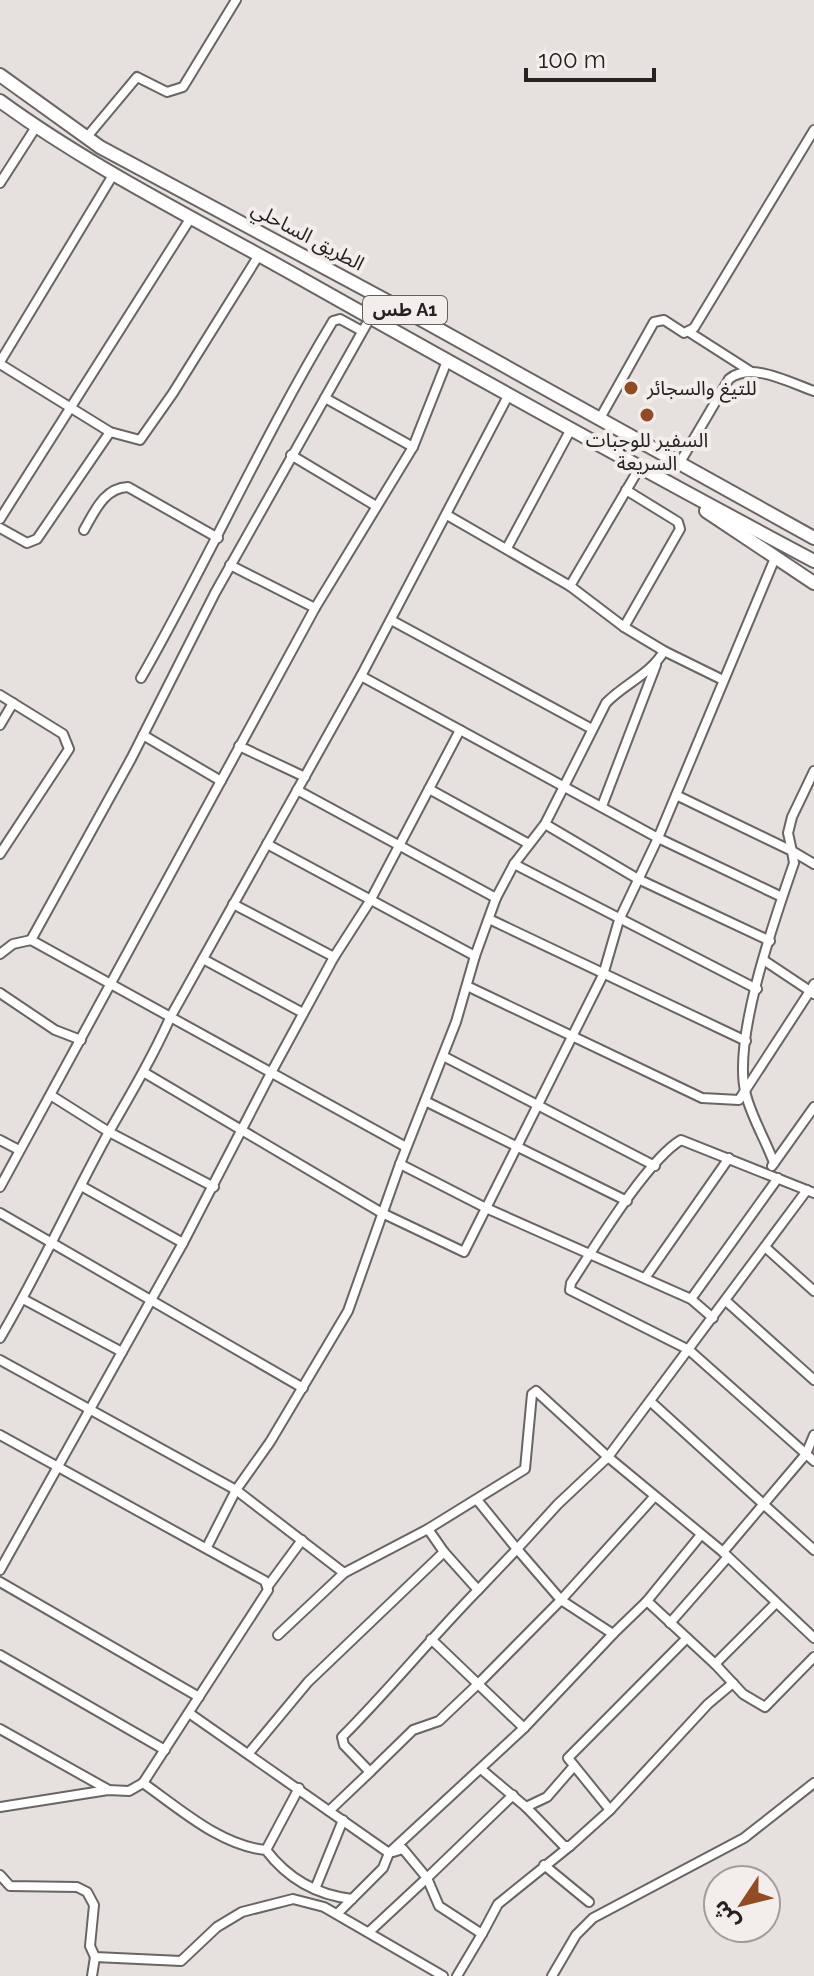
<svg xmlns="http://www.w3.org/2000/svg" width="814" height="1976" font-family="Raleway,'Noto Sans Arabic',sans-serif">
<rect width="100%" height="100%" fill="#e6e0de"/>
<g fill="none" stroke-linecap="round" stroke-linejoin="round">
<defs>
<g id="minor">
<path d="M86,138L137,77L167,92L183,87L236,0"/>
<path d="M0,183L36,127"/>
<path d="M689,332L750,371"/>
<path d="M0,362L113,175"/>
<path d="M0,364L110,432L140,440L173,393L259,255"/>
<path d="M325,398L413,447"/>
<path d="M599,420L654,322L664,320L684,333L694,328L814,130"/>
<path d="M291,455L376,506"/>
<path d="M679,464L729,379C751,361 790,383 814,391"/>
<path d="M0,519L190,219"/>
<path d="M0,528L27,543L37,539L110,432"/>
<path d="M84,530C95,511 104,488 128,487L218,538"/>
<path d="M507,548L571,429"/>
<path d="M230,565L315,608"/>
<path d="M570,586L640,467"/>
<path d="M391,620L592,729"/>
<path d="M624,627L680,529L678,522L626,490"/>
<path d="M664,651L723,680"/>
<path d="M361,676L658,838L782,897"/>
<path d="M141,678C208,561 263,437 333,321L340,319L362,331"/>
<path d="M0,695L63,734L69,749L0,854"/>
<path d="M0,725L13,703"/>
<path d="M143,735L221,781"/>
<path d="M239,746L305,777"/>
<path d="M814,771L792,817L788,833L792,851L814,864"/>
<path d="M429,789L529,844"/>
<path d="M297,790L496,898"/>
<path d="M676,795L792,851L794,863C775,918 731,1042 746,1095C752,1118 766,1141 774,1163"/>
<path d="M602,806L656,665"/>
<path d="M545,824L638,879L770,941"/>
<path d="M267,844L475,956"/>
<path d="M514,864L757,989"/>
<path d="M233,904L334,957"/>
<path d="M489,919L746,1041"/>
<path d="M31,940L131,759L215,593L370,318"/>
<path d="M0,954L13,944L31,940L406,1147"/>
<path d="M203,959L303,1013"/>
<path d="M765,961L810,991L814,984"/>
<path d="M467,986L702,1098L739,1100L810,991L814,994"/>
<path d="M0,993L55,1030L81,1040"/>
<path d="M443,1056L655,1166"/>
<path d="M145,1073L382,1213L464,1252L603,975L619,920L658,838L775,558"/>
<path d="M52,1096L109,1132L214,1187"/>
<path d="M425,1101L627,1201"/>
<path d="M0,1140L19,1150"/>
<path d="M400,1164L486,1208L691,1299L713,1318"/>
<path d="M772,1166L814,1107"/>
<path d="M0,1187L315,608L413,447L447,361"/>
<path d="M83,1187L183,1243"/>
<path d="M807,1190L608,1457L723,1552L814,1638"/>
<path d="M814,1193L681,1140C647,1160 594,1248 571,1283L570,1290L689,1350L814,1461"/>
<path d="M0,1213L303,1388"/>
<path d="M765,1247L814,1291"/>
<path d="M645,1278L729,1158"/>
<path d="M23,1299L122,1352"/>
<path d="M691,1299L778,1178"/>
<path d="M726,1301L814,1380"/>
<path d="M0,1338C40,1270 72,1199 110,1130C132,1092 153,1056 171,1016L361,676L509,394"/>
<path d="M0,1360L236,1490L344,1573"/>
<path d="M651,1402L814,1550"/>
<path d="M0,1435L265,1581L268,1590L143,1783L129,1791L108,1790L0,1807"/>
<path d="M428,1529L525,1469L532,1394L536,1391L608,1457L558,1504L517,1549L478,1501"/>
<path d="M207,1547L236,1490L270,1442L348,1311L400,1164L456,1022L475,956L496,898L514,864L545,824L606,703C624,684 651,674 664,651L624,627L570,586L447,515"/>
<path d="M444,1552L478,1590L517,1549L561,1600L478,1684L524,1728L613,1634L561,1600L654,1497"/>
<path d="M723,1552L806,1454L814,1435"/>
<path d="M0,1570L183,1243L272,1071L334,957L370,901L460,730"/>
<path d="M0,1582L199,1697"/>
<path d="M268,1586L302,1540"/>
<path d="M647,1601L715,1664L776,1603"/>
<path d="M670,1623L727,1558"/>
<path d="M613,1634L647,1601L700,1536"/>
<path d="M687,1638L568,1758L610,1810L708,1704L733,1683"/>
<path d="M431,1639L478,1684L439,1721L413,1730L370,1772L344,1745L342,1737C389,1690 431,1638 478,1590"/>
<path d="M0,1655L165,1750"/>
<path d="M715,1664L743,1694L765,1707L814,1657"/>
<path d="M189,1713L389,1853"/>
<path d="M0,1729L107,1789"/>
<path d="M249,1753L308,1682L444,1552L428,1529L344,1573L278,1635"/>
<path d="M574,1766L547,1797L526,1807L564,1846H570L610,1810"/>
<path d="M481,1769L526,1807"/>
<path d="M143,1783C180,1809 221,1846 266,1850C288,1879 317,1895 352,1899"/>
<path d="M513,1795L427,1878L439,1906L482,1934L498,1904L570,1846"/>
<path d="M329,1811L370,1772"/>
<path d="M266,1850L299,1788"/>
<path d="M544,1865L589,1902"/>
<path d="M0,1875L10,1886L77,1887L87,1892L94,1905L90,1946L95,1957L181,1961L217,1927L242,1912L293,1899L324,1907L443,1976"/>
<path d="M315,1889L343,1820"/>
<path d="M337,1914L383,1868L389,1853L524,1728"/>
<path d="M369,1932L427,1878L403,1849L393,1852"/>
<path d="M92,1976L95,1957"/>
<path d="M457,1976L482,1934"/>
<path d="M552,1976L576,1935L593,1918L744,1838L814,1783"/>
</g>
<g id="highway">
<path d="M0,75L100,147L413,315L814,538"/>
<path d="M0,101C92,168 194,218 293,274C465,371 639,468 814,561"/>
<path d="M706,511L814,583"/>
</g>
</defs>
<use href="#minor" stroke="#6a6563" stroke-width="12"/>
<use href="#highway" stroke="#6a6563" stroke-width="16"/>
<use href="#minor" stroke="#fff" stroke-width="8"/>
<use href="#highway" stroke="#fff" stroke-width="12"/>
</g>
<g fill="#924c23" stroke="#f3eeeb" stroke-width="3">
<circle cx="631" cy="388" r="8"/>
<circle cx="647" cy="415" r="8"/>
</g>
<g text-anchor="middle" stroke-width="8" stroke-linejoin="round" paint-order="stroke">
<rect fill="#f3eeeb" stroke="#63605e" stroke-width="2" x="363" y="296" width="84" height="28" rx="6"/>
<g font-size="18" font-weight="bold" fill="#252322">
<text x="405" y="316">طس A1</text>
</g>
<g font-size="20" fill="#252322" stroke="#f3eeeb">
<text transform="translate(308 236) rotate(28)" y="7">الطريق الساحلي</text>
</g>
<g font-size="20" fill="#252322" stroke="#f3eeeb" text-anchor="start">
<text x="647" y="395">للتيغ والسجائر</text>
<text x="647" y="447" text-anchor="middle">السفير للوجبات<tspan x="647" dy="23">السريعة</tspan></text>
</g>
</g>
<g transform="translate(742 1904) rotate(235)"><circle r="38" fill="#f3eeeb" stroke="#a19d9b" stroke-width="2"/>
<path d="M0-6L14 30L0 20L-14 30Z" fill="#924c23"/>
<text y="-12" font-size="22" font-weight="bold" text-anchor="middle" fill="#252322">ش</text>
</g>
<path d="M526 68v12h128v-12" fill="none" stroke="#252322" stroke-width="4"/>
<text x="538" y="68" font-size="24" fill="#252322" stroke="#f3eeeb" stroke-width="6" paint-order="stroke">100 m</text>
</svg>
